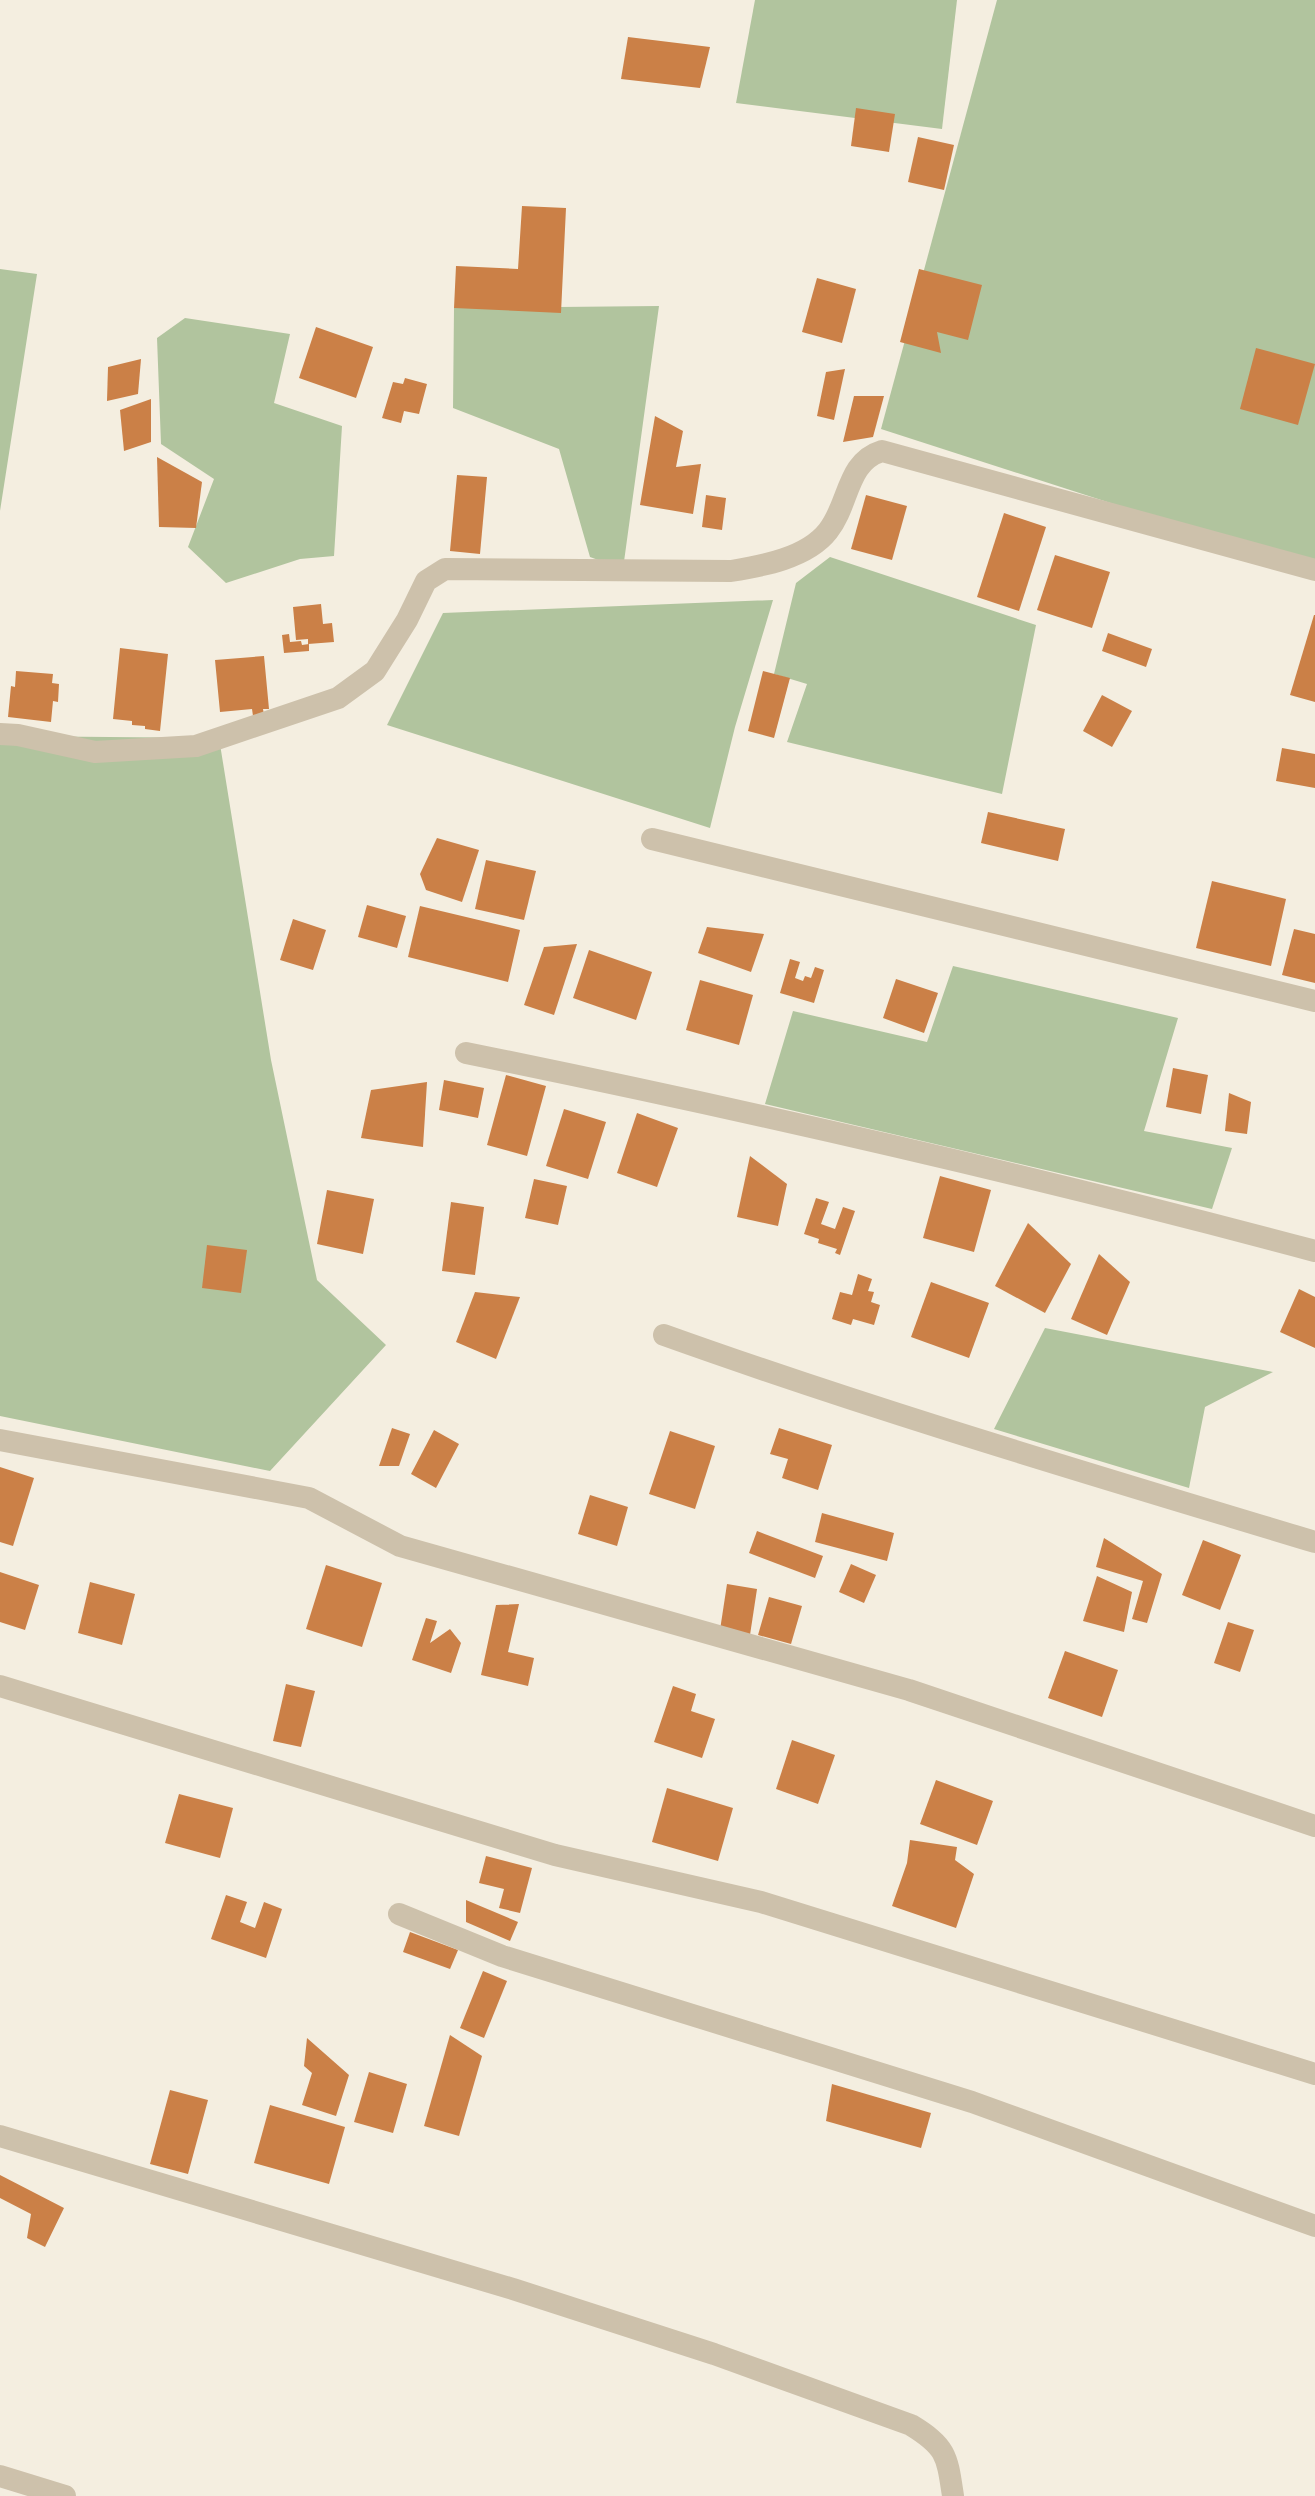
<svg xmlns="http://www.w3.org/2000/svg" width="1315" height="2496" font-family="'Varela Round',sans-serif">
<rect width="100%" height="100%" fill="#f4eee0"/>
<g fill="#b1c49e">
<path d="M755,0H957L942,129L736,103Z"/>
<path d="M997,0H1315V569L881,429Z"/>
<path d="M0,269L37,274L0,511Z"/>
<path d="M659,306L623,569L590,557L559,449L453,408L454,308Z"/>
<path d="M185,318L290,334L274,403L342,426L334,556L300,559L226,583L188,547L214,479L161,444L157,338Z"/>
<path d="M830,557L1036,625L1002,794L787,742L807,684L774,674L796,583Z"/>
<path d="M773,600L735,727L710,828L387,725L443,613Z"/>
<path d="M0,736L219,738L271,1060L317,1280L386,1345L270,1471L0,1416Z"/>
<path d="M953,966L1178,1018L1144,1131L1232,1148L1212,1209L765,1104L793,1011L927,1042Z"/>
<path d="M1045,1328L1273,1372L1205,1407L1189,1488L994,1429Z"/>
</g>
<g fill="#cb8047">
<path d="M628,37L710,47L700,88L621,79Z"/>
<path d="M856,108L895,114L889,152L851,146Z"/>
<path d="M918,137L954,145L944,190L908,182Z"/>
<path d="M522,206L566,208L561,313L454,308L456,266L518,269Z"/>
<path d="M919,269L982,285L968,340L937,332L941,353L900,342Z"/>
<path d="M817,278L856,289L842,343L802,332Z"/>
<path d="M316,327L373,347L356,398L299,378Z"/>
<path d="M1256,348L1315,364L1298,425L1240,409Z"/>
<path d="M141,359L138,394L107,401L108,367Z"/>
<path d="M845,369L834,420L817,416L826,372Z"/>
<path d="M405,378L427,384L419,414L404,411L401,423L382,418L393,382L403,384Z"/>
<path d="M854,396H884L873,437L843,442Z"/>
<path d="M151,399V442L124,451L120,410Z"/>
<path d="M655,416L683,431L676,467L701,464L693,514L640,505Z"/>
<path d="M157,457L202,482L196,528L159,527Z"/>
<path d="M457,475L487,477L480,554L450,551Z"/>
<path d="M706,495L726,498L722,530L702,527Z"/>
<path d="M866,495L907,506L892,560L851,549Z"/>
<path d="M1004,513L1046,527L1019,611L977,597Z"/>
<path d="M1055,555L1110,572L1092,628L1037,610Z"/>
<path d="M321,604L323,624L332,623L334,642L308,644V639L296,640L293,607Z"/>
<path d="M1314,615H1315V702L1290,695Z"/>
<path d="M1108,633L1152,649L1146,667L1102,651Z"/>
<path d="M289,634L290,642L301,641L302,645L309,644V651L284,653L282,635Z"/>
<path d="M120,648L168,654L160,731L145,729V726L132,725V721L113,719Z"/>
<path d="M264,656L269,709H263L264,715L253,716L252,709L220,712L215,660Z"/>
<path d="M16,671L53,674L52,683L59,684L58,702L53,701L51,722L8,717L11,686L15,687Z"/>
<path d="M763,671L790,678L774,738L748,731Z"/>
<path d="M1102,695L1132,711L1112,747L1083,731Z"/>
<path d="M1282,748L1315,754V788L1276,781Z"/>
<path d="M988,812L1065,829L1058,861L981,843Z"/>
<path d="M437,838L479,850L462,902L426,890L420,874Z"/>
<path d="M486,860L536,871L524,920L475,909Z"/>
<path d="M1212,881L1286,899L1271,966L1196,948Z"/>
<path d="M367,905L406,916L397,948L358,937Z"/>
<path d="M420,906L520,930L508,982L408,957Z"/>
<path d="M293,919L326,930L313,970L280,960Z"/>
<path d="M707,927L764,934L751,972L698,953Z"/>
<path d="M1294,929L1315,934V983L1282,975Z"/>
<path d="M577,944L554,1015L524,1005L544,947Z"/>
<path d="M589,950L652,972L636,1020L573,998Z"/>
<path d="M790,959L800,962L795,978L803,981L805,976L811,978L815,967L824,970L814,1003L780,993Z"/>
<path d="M896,979L938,993L924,1033L883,1018Z"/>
<path d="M700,980L753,995L739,1045L686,1030Z"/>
<path d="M1173,1068L1208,1075L1201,1114L1166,1107Z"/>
<path d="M506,1075L546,1086L527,1156L487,1145Z"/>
<path d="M444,1080L484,1088L478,1118L439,1110Z"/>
<path d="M427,1082L423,1147L361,1138L371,1090Z"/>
<path d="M1229,1093L1251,1102L1247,1134L1225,1131Z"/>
<path d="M564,1109L606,1122L588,1179L546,1166Z"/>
<path d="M637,1113L678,1128L657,1187L617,1173Z"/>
<path d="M750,1156L787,1184L778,1226L737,1217Z"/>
<path d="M940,1176L991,1190L974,1252L923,1238Z"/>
<path d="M534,1179L567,1186L558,1225L525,1218Z"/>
<path d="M327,1190L374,1199L363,1254L317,1244Z"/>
<path d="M816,1198L829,1202L821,1224L835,1229L843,1207L855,1211L840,1255L835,1253L837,1249L818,1243L819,1239L804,1234Z"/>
<path d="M451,1202L484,1207L475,1275L442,1271Z"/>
<path d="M1028,1223L1071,1264L1045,1313L995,1286Z"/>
<path d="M207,1245L247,1250L241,1293L202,1288Z"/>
<path d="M1099,1254L1130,1282L1107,1335L1071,1319Z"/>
<path d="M858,1274L872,1279L868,1291L874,1292L871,1302L880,1305L874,1325L853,1319L851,1325L832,1319L840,1292L852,1295Z"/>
<path d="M931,1282L989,1303L969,1358L911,1337Z"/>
<path d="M1299,1289L1315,1297V1348L1280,1332Z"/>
<path d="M475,1292L520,1297L496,1359L456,1342Z"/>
<path d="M392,1428L410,1434L399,1466H379Z"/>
<path d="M779,1428L832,1445L818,1490L782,1478L788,1459L770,1454Z"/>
<path d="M434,1430L459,1444L436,1488L411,1474Z"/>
<path d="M670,1431L715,1446L695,1509L649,1494Z"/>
<path d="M0,1467L34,1478L13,1546L0,1542Z"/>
<path d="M590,1495L628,1507L617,1546L578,1534Z"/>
<path d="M822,1513L894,1533L887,1561L815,1542Z"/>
<path d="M757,1531L823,1556L815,1578L749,1553Z"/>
<path d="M1104,1538L1162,1574L1147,1623L1132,1619L1143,1581L1096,1567Z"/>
<path d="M1203,1540L1241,1555L1220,1610L1182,1595Z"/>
<path d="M851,1564L876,1575L864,1603L839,1592Z"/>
<path d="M326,1565L382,1583L362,1647L306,1629Z"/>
<path d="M0,1572L39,1585L25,1630L0,1622Z"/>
<path d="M1097,1576L1132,1592L1124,1632L1083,1621Z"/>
<path d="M90,1582L135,1594L122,1645L78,1633Z"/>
<path d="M727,1584L757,1589L750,1635L720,1630Z"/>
<path d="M769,1597L802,1606L791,1644L758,1635Z"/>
<path d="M519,1604L508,1652L534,1658L528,1686L481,1675L496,1605Z"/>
<path d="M426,1618L437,1621L430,1643L450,1629L461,1643L451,1673L412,1660Z"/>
<path d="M1228,1622L1254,1630L1240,1672L1214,1663Z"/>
<path d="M1065,1651L1118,1670L1102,1717L1048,1698Z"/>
<path d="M286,1684L315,1691L301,1747L273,1741Z"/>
<path d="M673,1686L696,1694L691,1711L715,1719L702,1758L654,1742Z"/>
<path d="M792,1740L835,1755L818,1804L776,1789Z"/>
<path d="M936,1780L993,1801L977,1845L920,1824Z"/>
<path d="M667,1788L733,1808L718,1861L652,1842Z"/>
<path d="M179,1794L233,1808L220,1858L165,1843Z"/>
<path d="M910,1840L957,1847L955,1860L974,1874L956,1928L892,1906L907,1863Z"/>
<path d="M486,1856L532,1868L520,1913L499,1908L504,1889L479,1883Z"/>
<path d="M226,1895L247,1902L240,1922L255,1928L264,1902L282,1909L266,1958L211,1939Z"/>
<path d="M466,1900L518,1922L510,1941L466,1922Z"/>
<path d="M410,1932L458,1950L450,1969L403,1952Z"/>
<path d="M483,1971L507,1981L484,2038L460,2028Z"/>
<path d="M450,2035L482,2056L459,2136L424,2126Z"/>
<path d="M307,2038L349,2075L336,2116L302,2105L312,2073L304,2066Z"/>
<path d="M369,2072L407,2084L393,2133L354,2122Z"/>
<path d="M832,2084L931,2113L921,2148L826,2121Z"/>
<path d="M170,2090L208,2100L188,2174L150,2164Z"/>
<path d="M270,2105L345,2127L329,2184L254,2163Z"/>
<path d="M0,2175L64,2208L45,2247L27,2238L31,2214L0,2198Z"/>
</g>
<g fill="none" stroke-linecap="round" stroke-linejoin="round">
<g stroke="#cdc1ab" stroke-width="22">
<path d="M0,734L18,735L95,752L196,746L338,698L375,671L407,620L426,581L445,569L731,571C762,566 807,558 828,531C850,503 846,462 882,451L1315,570"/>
<path d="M652,839L1315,1001"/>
<path d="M466,1053C751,1111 1034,1176 1315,1251"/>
<path d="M664,1335C879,1412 1097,1476 1315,1542"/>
<path d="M0,1440L309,1498L400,1546L909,1690L1315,1826"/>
<path d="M0,1686L555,1855L761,1902L1315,2074"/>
<path d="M399,1914L502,1956L972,2102L1315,2226"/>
<path d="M0,2136L513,2289L714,2354L911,2425C947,2447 947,2456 953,2496"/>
<path d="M0,2476L65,2496"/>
</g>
</g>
</svg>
